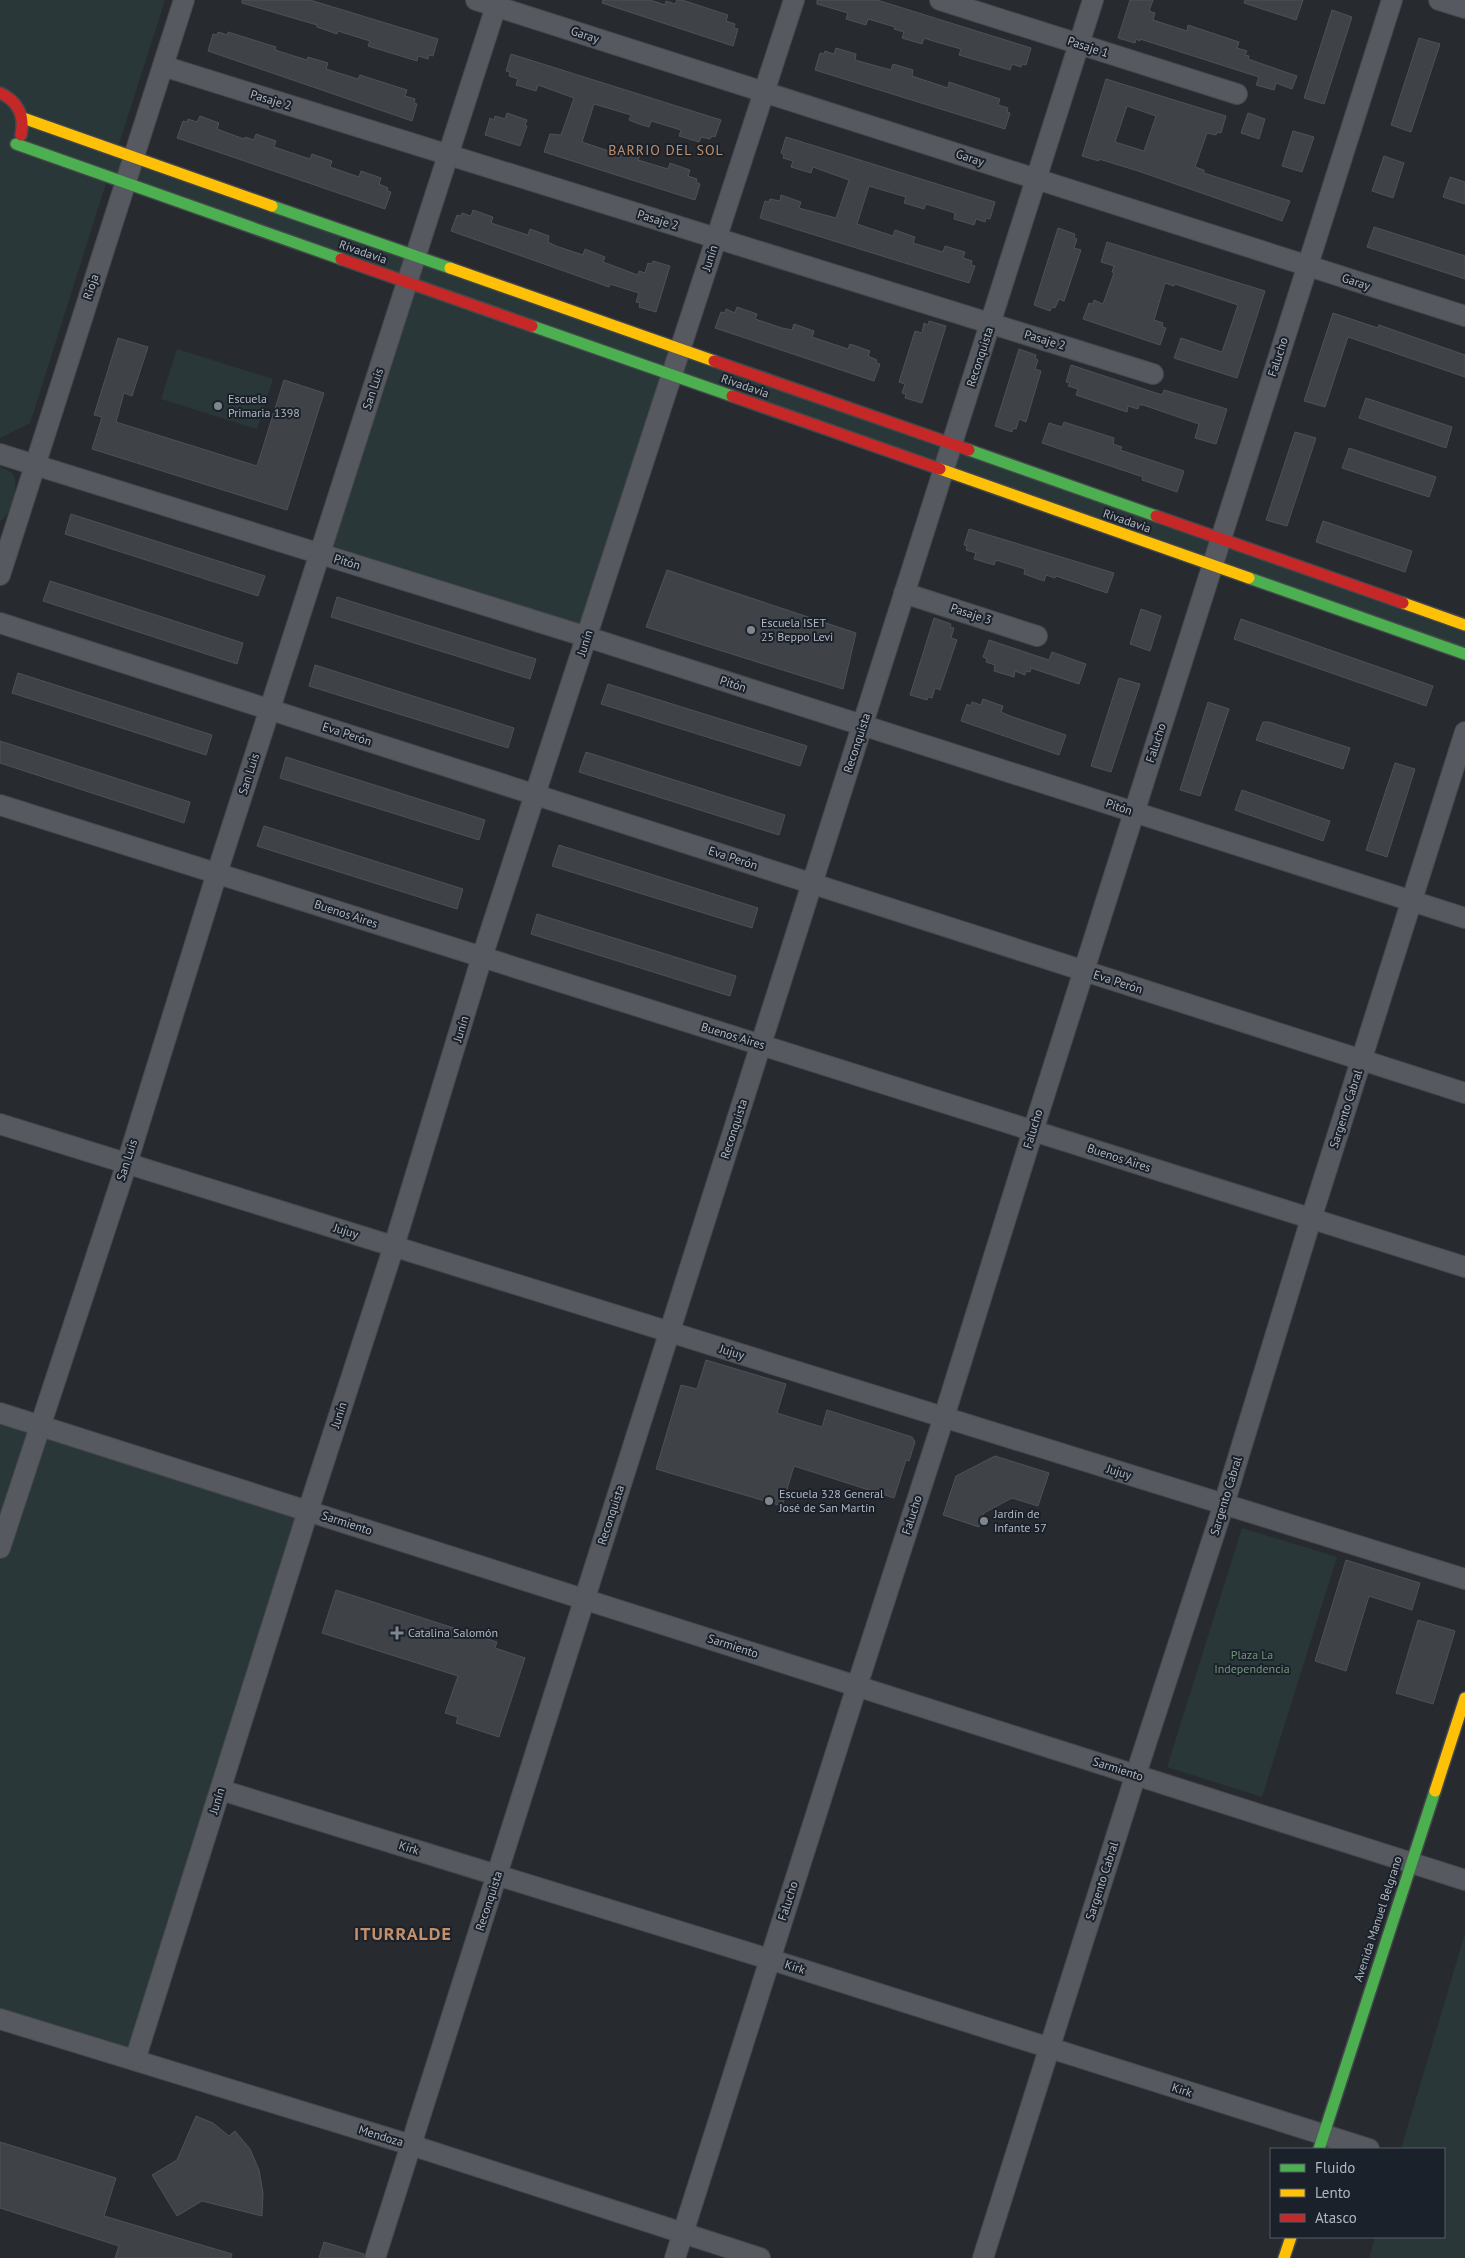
<svg xmlns="http://www.w3.org/2000/svg" width="1465" height="2258" font-family="'PT Sans',sans-serif">
<rect width="100%" height="100%" fill="#272b30"/>
<g fill="#293738">
<path d="M0,0H165L117,150L1465,625V654L672,375L587,637L320,553L407,282L108,177L30,423L0,438Z"/>
<path d="M177,349L273,379L257,429L161,399Z"/>
<path d="M0,467L12,473C21,485 12,514 0,521Z"/>
<path d="M0,1413L308,1511L135,2060L0,2019Z"/>
<path d="M1242,1528L1337,1557L1262,1797L1167,1767Z"/>
<path d="M1465,1934V2258H1369L1375,2237H1444V2149H1401Z"/>
</g>
<g fill="#3f4247" stroke="#4e5258" fill-rule="evenodd">
<path d="M242,0H310L438,39L433,56L429,55L428,59L418,56L417,61L368,46L370,41L338,31L337,34L317,27V25L242,3Z"/>
<path d="M603,0H650L665,5L666,1L675,4L677,0H682L728,15L726,21L735,24L734,28L738,29L733,46L602,3Z"/>
<path d="M817,0H877L1031,48L1026,65L1022,64L1021,67L1012,64L1010,70L959,55L961,49L933,41L924,38L922,44L902,38L904,32L894,29L895,27L868,19L866,25L846,19L848,13L817,4Z"/>
<path d="M1130,0H1153L1149,11L1155,13L1153,20L1187,31L1188,25L1239,42L1237,48L1247,51L1245,55L1249,56L1248,59L1297,76L1292,89L1276,83L1274,90L1256,85L1259,77L1140,39V41L1136,39L1135,43L1118,38Z"/>
<path d="M1245,0H1303L1296,20L1244,3Z"/>
<path d="M1332,10L1352,17L1324,104L1304,98Z"/>
<path d="M218,32L228,35V32L276,47L275,50L307,60L308,57L328,63L326,69L358,79L360,75L407,90L405,96L415,99L414,103L417,104L412,121L208,51L213,34L217,35Z"/>
<path d="M1419,38L1440,44L1411,132L1391,125Z"/>
<path d="M836,48L856,54L855,60L891,70L893,64L900,66L913,70L912,76L948,88L949,82L1000,99L998,105L1008,108L1007,112L1010,113L1005,129L815,70L820,53L824,54L825,51L834,54Z"/>
<path d="M511,54L721,120L715,137L712,136L710,139L701,137L699,142L679,136L681,130L651,121L649,127L639,124L629,120L631,115L594,104L582,142L618,154L620,148L640,154L638,160L668,169L670,163L690,170L688,176L697,179L696,182L700,184L695,200L544,152L550,134L561,135L574,98L538,85L536,91L516,85L518,79L509,76L510,72L506,71Z"/>
<path d="M1106,79L1226,116L1221,133L1217,132L1216,135L1207,133L1195,167L1204,170V173L1290,201L1282,221L1141,172L1099,159V161L1082,156ZM1127,106L1156,116L1144,151L1115,142Z"/>
<path d="M507,113L527,120L525,125L527,126L520,146L485,135L490,118L494,120L495,116L505,119Z"/>
<path d="M1248,113L1265,119L1259,139L1241,133Z"/>
<path d="M200,116L219,123L217,129L244,139L245,137L254,140L256,134L276,141L274,147L310,159L312,154L332,161L330,167L359,177L361,171L381,178L379,184L388,188L387,191L391,192L385,209L177,138L183,121L187,122L188,119L197,122Z"/>
<path d="M1293,131L1314,137L1302,172L1282,166Z"/>
<path d="M786,137L995,202L990,219L986,218L985,222L976,219L974,225L954,219L955,213L926,204L924,209L904,203L906,197L869,186L857,224L893,236L895,230L915,237L913,243L943,252L945,246L965,252L963,258L972,261L971,265L975,266L969,283L760,218L765,201L769,202L770,199L780,201L781,195L801,202L799,208L836,218L849,180L813,167L811,173L791,167L793,161L783,158L784,155L781,153Z"/>
<path d="M1384,156L1404,163L1393,198L1372,191Z"/>
<path d="M1450,177L1465,182V204L1443,197Z"/>
<path d="M473,210L493,217L491,223L528,235L530,229L549,236L548,242L556,246L583,255L585,249L605,257L603,262L638,275L639,271L645,273L648,263L652,264L653,261L670,266L656,312L639,307L640,303L636,302L639,293L610,284L609,287L451,231L457,215L461,216L462,213L471,216Z"/>
<path d="M1374,227L1465,256V279L1367,247Z"/>
<path d="M1058,228L1075,234L1074,238L1077,239L1074,248L1081,250L1064,301L1059,299L1055,308L1052,307L1050,311L1034,305Z"/>
<path d="M1107,242L1265,291L1237,378L1174,358L1181,338L1222,352L1238,305L1175,284L1174,286L1165,283L1154,320L1163,323L1162,327L1166,328L1160,345L1083,319L1089,303L1093,304L1094,300L1103,304L1114,273L1112,272L1114,266L1101,262Z"/>
<path d="M737,307L757,314L755,319L782,328L792,330L794,324L814,331L812,337L848,349L850,344L870,351L868,356L877,360L876,363L880,364L874,381L715,328L721,312L725,313L726,309L735,313Z"/>
<path d="M1333,313L1378,328L1379,325L1465,355V377L1348,337L1325,407L1304,401Z"/>
<path d="M929,321L946,326L922,403L905,398L906,394L902,393L905,384L899,382L915,331L922,333L924,323L928,325Z"/>
<path d="M118,338L148,347L132,396L124,393L116,422L257,466L284,380L324,393L287,510L92,449L102,417L94,415Z"/>
<path d="M1019,349L1036,355L1035,358L1038,360L1035,369L1041,371L1026,422L1019,419L1016,429L1013,428L1012,432L995,426Z"/>
<path d="M1071,365L1162,395L1164,390L1227,409L1216,444L1195,438L1199,424L1143,405H1139L1138,409L1128,406L1127,412L1076,395L1078,389L1068,386L1070,383L1066,382Z"/>
<path d="M1366,398L1452,427L1446,448L1359,418Z"/>
<path d="M1064,422L1114,438L1113,444L1122,447L1120,450L1184,471L1177,492L1142,480L1143,477L1042,443L1049,423L1062,427Z"/>
<path d="M1295,432L1316,438L1287,526L1266,520Z"/>
<path d="M1349,448L1436,477L1429,497L1342,468Z"/>
<path d="M71,514L265,576L258,596L65,534Z"/>
<path d="M1323,521L1412,551L1405,572L1316,542Z"/>
<path d="M969,529L1114,573L1107,593L1056,576L1055,578L1046,575L1044,581L1024,574L1025,569L996,560L994,565L974,559L976,553L966,550L967,546L964,545Z"/>
<path d="M667,570L856,633L843,689L646,627Z"/>
<path d="M50,581L243,643L237,664L43,601Z"/>
<path d="M337,597L536,659L530,679L331,617Z"/>
<path d="M1141,609L1161,616L1150,651L1130,644Z"/>
<path d="M934,618L951,624L950,627L954,628L951,638L957,640L940,690L935,688L932,698L928,697L927,700L910,695Z"/>
<path d="M1241,619L1433,686L1426,706L1234,639Z"/>
<path d="M989,640L1049,660L1052,652L1086,664L1079,684L1031,668L1030,672L1026,671L1025,675L1015,671L1014,677L994,671L995,665L986,662L987,659L983,657Z"/>
<path d="M315,665L514,728L508,748L309,686Z"/>
<path d="M18,673L212,735L206,755L12,693Z"/>
<path d="M1119,678L1140,684L1111,772L1091,766Z"/>
<path d="M608,684L807,746L800,766L601,704Z"/>
<path d="M983,699L1003,706L1001,712L1010,716L1066,735L1059,755L961,721L967,704L971,706L972,702L981,705Z"/>
<path d="M1208,702L1229,709L1200,796L1180,790Z"/>
<path d="M1263,722H1269L1350,748L1343,769L1256,740Z"/>
<path d="M0,741L190,802L184,823L0,763Z"/>
<path d="M586,752L785,815L779,835L579,772Z"/>
<path d="M286,757L485,820L479,840L280,778Z"/>
<path d="M1395,763L1415,769L1387,857L1366,850Z"/>
<path d="M1242,790L1330,821L1323,841L1235,810Z"/>
<path d="M264,826L463,889L457,909L257,846Z"/>
<path d="M559,845L758,908L752,928L552,866Z"/>
<path d="M537,914L736,976L730,996L531,934Z"/>
<path d="M706,1360L786,1384L777,1413L822,1427L827,1410L912,1437L915,1442L909,1461L906,1460L894,1498L794,1466L782,1506L656,1469L681,1385L697,1389Z"/>
<path d="M995,1456L1049,1473L1038,1506L1012,1498L984,1513L979,1527L943,1515L956,1476Z"/>
<path d="M1346,1560L1420,1583L1412,1610L1369,1596L1346,1671L1315,1661Z"/>
<path d="M336,1590L497,1642L495,1648L525,1658L499,1737L456,1723L458,1717L445,1713L458,1676L322,1633Z"/>
<path d="M1418,1620L1455,1631L1433,1704L1396,1693Z"/>
<path d="M196,2116L213,2123L229,2136L235,2131L250,2149L259,2170L263,2193L262,2216L202,2201L177,2216L152,2175L177,2160Z"/>
<path d="M0,2142L116,2178L104,2216L232,2254L231,2258H115L119,2246L0,2208Z"/>
<path d="M324,2242L364,2254L363,2258H319Z"/>
</g>
<g fill="none" stroke-linecap="round" stroke-linejoin="round">
<defs>
<g id="street">
<path d="M476,0L1465,316"/>
<path d="M940,0L1237,94"/>
<path d="M1439,0L1465,8"/>
<path d="M163,66L1153,374"/>
<path d="M0,454L587,637L1465,918"/>
<path d="M0,575L184,0"/>
<path d="M904,593L1037,636"/>
<path d="M0,623L1465,1093"/>
<path d="M0,805L1465,1267"/>
<path d="M0,1124L1465,1579"/>
<path d="M0,1413L1465,1880"/>
<path d="M0,1548L127,1163L217,873L498,0"/>
<path d="M221,1790L769,1959L1369,2149"/>
<path d="M0,2019L411,2145L760,2258"/>
<path d="M135,2060L308,1511L394,1246L482,957L794,0"/>
<path d="M375,2258L1093,0"/>
<path d="M675,2258L857,1686L944,1417L1033,1131L1392,0"/>
<path d="M983,2258L1136,1774L1224,1504L1311,1219L1465,732"/>
</g>
<g id="fast">
<path d="M16,144L341,259"/>
<path d="M272,206L450,268"/>
<path d="M532,326L732,396"/>
<path d="M969,450L1156,516"/>
<path d="M1249,578L1465,654"/>
<path d="M1319,2149L1435,1791"/>
</g>
<g id="slow">
<path d="M23,118L272,206"/>
<path d="M450,268L714,361"/>
<path d="M940,469L1249,578"/>
<path d="M1403,603L1465,625"/>
<path d="M1435,1791L1465,1698"/>
<path d="M1284,2258L1291,2237"/>
</g>
<g id="jam">
<path d="M0,93C18,101 25,116 21,135"/>
<path d="M341,259L532,326"/>
<path d="M714,361L969,450"/>
<path d="M732,396L940,469"/>
<path d="M1156,516L1403,603"/>
</g>
</defs>
<use href="#street" stroke="#44474b" stroke-width="22"/>
<use href="#fast" stroke="#44474b" stroke-width="14"/>
<use href="#slow" stroke="#44474b" stroke-width="14"/>
<use href="#jam" stroke="#44474b" stroke-width="14"/>
<use href="#street" stroke="#56595f" stroke-width="20"/>
<use href="#fast" stroke="#4caf50" stroke-width="11"/>
<use href="#slow" stroke="#ffc107" stroke-width="11"/>
<use href="#jam" stroke="#c62828" stroke-width="11"/>
</g>
<g fill="#80868e" stroke="#1b212a" stroke-width="2">
<circle cx="218" cy="406" r="5"/>
<circle cx="751" cy="630" r="5"/>
<circle cx="769" cy="1501" r="5"/>
<circle cx="984" cy="1521" r="5"/>
<path d="M394.5 1625.5h5v5h5v5h-5v5h-5v-5h-5v-5h5z"/>
</g>
<g text-anchor="middle" stroke-width="4" stroke-linejoin="round" paint-order="stroke">
<g font-size="12" fill="#b0b7c1" stroke="#1b212a">
<text transform="translate(585 35) rotate(18)" y="4">Garay</text>
<text transform="translate(1088 47) rotate(18)" y="4">Pasaje 1</text>
<text transform="translate(271 100) rotate(17)" y="4">Pasaje 2</text>
<text transform="translate(970 158) rotate(18)" y="4">Garay</text>
<text transform="translate(658 220) rotate(17)" y="4">Pasaje 2</text>
<text transform="translate(363 252) rotate(19)" y="4">Rivadavia</text>
<text transform="translate(710 258) rotate(-72)" y="4">Junín</text>
<text transform="translate(1356 282) rotate(18)" y="4">Garay</text>
<text transform="translate(91 287) rotate(-72)" y="4">Rioja</text>
<text transform="translate(1045 340) rotate(17)" y="4">Pasaje 2</text>
<text transform="translate(980 357) rotate(-72)" y="4">Reconquista</text>
<text transform="translate(1278 357) rotate(-72)" y="4">Falucho</text>
<text transform="translate(745 386) rotate(19)" y="4">Rivadavia</text>
<text transform="translate(373 389) rotate(-72)" y="4">San Luis</text>
<text transform="translate(1127 521) rotate(19)" y="4">Rivadavia</text>
<text transform="translate(347 562) rotate(17)" y="4">Pitón</text>
<text transform="translate(971 614) rotate(18)" y="4">Pasaje 3</text>
<text transform="translate(585 643) rotate(-72)" y="4">Junín</text>
<text transform="translate(733 684) rotate(18)" y="4">Pitón</text>
<text transform="translate(347 734) rotate(18)" y="4">Eva Perón</text>
<text transform="translate(857 743) rotate(-72)" y="4">Reconquista</text>
<text transform="translate(1156 743) rotate(-72)" y="4">Falucho</text>
<text transform="translate(249 774) rotate(-72)" y="4">San Luis</text>
<text transform="translate(1119 807) rotate(18)" y="4">Pitón</text>
<text transform="translate(733 858) rotate(18)" y="4">Eva Perón</text>
<text transform="translate(346 914) rotate(18)" y="4">Buenos Aires</text>
<text transform="translate(1118 982) rotate(18)" y="4">Eva Perón</text>
<text transform="translate(461 1029) rotate(-73)" y="4">Junín</text>
<text transform="translate(733 1036) rotate(17)" y="4">Buenos Aires</text>
<text transform="translate(1346 1109) rotate(-72)" y="4">Sargento Cabral</text>
<text transform="translate(734 1129) rotate(-72)" y="4">Reconquista</text>
<text transform="translate(1033 1129) rotate(-73)" y="4">Falucho</text>
<text transform="translate(1119 1158) rotate(18)" y="4">Buenos Aires</text>
<text transform="translate(127 1160) rotate(-72)" y="4">San Luis</text>
<text transform="translate(346 1231) rotate(17)" y="4">Jujuy</text>
<text transform="translate(732 1352) rotate(17)" y="4">Jujuy</text>
<text transform="translate(339 1415) rotate(-72)" y="4">Junín</text>
<text transform="translate(1119 1472) rotate(17)" y="4">Jujuy</text>
<text transform="translate(1226 1496) rotate(-73)" y="4">Sargento Cabral</text>
<text transform="translate(611 1515) rotate(-72)" y="4">Reconquista</text>
<text transform="translate(912 1515) rotate(-72)" y="4">Falucho</text>
<text transform="translate(347 1523) rotate(18)" y="4">Sarmiento</text>
<text transform="translate(733 1646) rotate(18)" y="4">Sarmiento</text>
<text transform="translate(1118 1769) rotate(18)" y="4">Sarmiento</text>
<text transform="translate(217 1801) rotate(-73)" y="4">Junín</text>
<text transform="translate(409 1848) rotate(17)" y="4">Kirk</text>
<text transform="translate(1102 1881) rotate(-72)" y="4">Sargento Cabral</text>
<text transform="translate(489 1901) rotate(-72)" y="4">Reconquista</text>
<text transform="translate(788 1901) rotate(-72)" y="4">Falucho</text>
<text transform="translate(1378 1919) rotate(-72)" y="4">Avenida Manuel Belgrano</text>
<text transform="translate(795 1967) rotate(18)" y="4">Kirk</text>
<text transform="translate(1182 2090) rotate(18)" y="4">Kirk</text>
<text transform="translate(381 2136) rotate(17)" y="4">Mendoza</text>
</g>
<g font-size="12" fill="#b0b7c1" stroke="#1b212a" text-anchor="start">
<text x="228" y="403">Escuela<tspan x="228" dy="14">Primaria 1398</tspan></text>
<text x="761" y="627">Escuela ISET<tspan x="761" dy="14">25 Beppo Levi</tspan></text>
<text x="779" y="1498">Escuela 328 General<tspan x="779" dy="14">José de San Martín</tspan></text>
<text x="994" y="1518">Jardín de<tspan x="994" dy="14">Infante 57</tspan></text>
<text x="408" y="1637">Catalina Salomón</text>
</g>
<g font-size="12" fill="#72957a" stroke="#1b212a">
<text x="1252" y="1659">Plaza La<tspan x="1252" dy="14">Independencia</tspan></text>
</g>
<g font-size="14" letter-spacing="1" fill="#c49069" stroke="#1b212a">
<text x="666" y="155">BARRIO DEL SOL</text>
</g>
<g font-size="18" font-weight="bold" letter-spacing="1" fill="#c49069" stroke="#1b212a">
<text x="403" y="1940">ITURRALDE</text>
</g>
</g>
<rect x="1270" y="2148" width="175" height="90" fill="#1b212a" stroke="#575d66"/>
<rect x="1280" y="2164" width="25" height="8" fill="#4caf50" stroke="#575d66"/>
<text x="1315" y="2173" font-size="15" fill="#b0b7c1">Fluido</text>
<rect x="1280" y="2189" width="25" height="8" fill="#ffc107" stroke="#575d66"/>
<text x="1315" y="2198" font-size="15" fill="#b0b7c1">Lento</text>
<rect x="1280" y="2214" width="25" height="8" fill="#c62828" stroke="#575d66"/>
<text x="1315" y="2223" font-size="15" fill="#b0b7c1">Atasco</text>
</svg>
